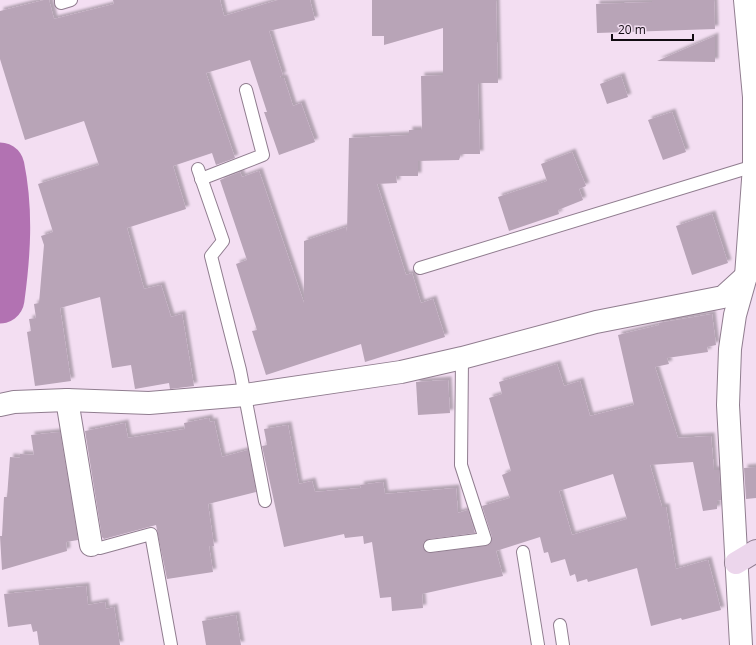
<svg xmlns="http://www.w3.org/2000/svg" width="756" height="645" font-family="'Open Sans',sans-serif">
<defs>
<filter id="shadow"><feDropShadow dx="3.5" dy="-3.5" stdDeviation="1" flood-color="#0004"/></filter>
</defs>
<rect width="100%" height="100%" fill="#f3def2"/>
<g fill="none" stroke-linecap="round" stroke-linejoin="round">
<path stroke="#b272b2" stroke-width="49" d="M0,167C9,211 6,255 0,299"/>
</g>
<g fill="#b8a4b7" fill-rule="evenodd" filter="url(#shadow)">
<path d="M44,0H49L54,19L114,4L113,0H220L224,16L278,0H310L315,20L269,31L283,76H280L281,78H284L293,106L301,103L315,142L279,155L264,112H267L250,60L206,73L235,158L216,165L212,153L173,166L186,209L127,228L144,289L161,285L171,317L182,314L194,386L170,389L169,383L135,389L131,365L112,368L100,297L60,308L71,381L35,386L27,332L31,331L29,319L36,318L34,304L39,303L44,245L41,236L53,232L38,184L99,165L84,121L25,140L0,59V11Z"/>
<path d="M372,0H496L498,83H478L480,154H461L459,160L418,161V176H396L397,183L377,184L406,275L412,273L421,303L433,299L445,337L365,362L361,344L266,375L252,331L257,330L236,264L247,260L220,180L240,172L242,177L259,171L304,303V241L346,227L347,232L349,138L409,135V130H422L421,76L443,75V28L384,45V36H372Z"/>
<path d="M652,0H714L715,29L597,33L596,4L652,2Z"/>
<path d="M715,36V62L657,61Z"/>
<path d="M621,76L628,97L607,104L600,84Z"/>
<path d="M672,112L686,152L663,160L648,120Z"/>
<path d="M572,152L586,186L579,189L583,200L558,210L559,214L509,231L498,197L547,181L541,164Z"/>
<path d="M712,214L728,263L692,275L676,226Z"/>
<path d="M712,314L716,345L707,347L708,352L667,358L669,364L655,367L678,438L711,436L714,470H719L721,500L717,501V509L703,511L693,462L650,465L662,507H666L676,569L708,560L721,610L682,620L681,618L651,626L637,568L588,582L587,579L577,582L575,574L570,576L565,559L551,563L548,552L544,553L540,537L496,551L503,576L422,594L423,608L392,611L391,597L380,598L372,542L364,544L363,536L345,538L344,534L284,547L262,446L267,445L264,429L288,425L299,484L312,481L315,492L361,488L360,485L383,482L385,494L456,488L458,513L468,510L475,533L429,539L423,543L424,550L431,553L486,546L490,544L492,537L482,506L510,498L502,475L511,471L489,398L502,394L499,382L557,364L564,386L580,381L590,416L634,405L618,335L659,325L658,323ZM613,474L627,519L572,535L559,491Z"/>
<path d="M448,380L450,413L418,415L416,382Z"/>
<path d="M209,418L210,422L214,421L222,457L248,450L256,492L208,504L214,546H209L213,572L167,579L156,525L104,539L102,537L85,431L125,423L128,438L185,429L184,423Z"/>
<path d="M60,432L78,540L66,542L67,551L2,570L0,536H2L4,497H7L10,457L20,458V454L34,455L31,435Z"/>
<path d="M756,467V498L746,499L744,468Z"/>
<path d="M86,586L88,605L105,602L106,609L114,607L120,645H39L37,631L33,632L31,624L8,627L4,594Z"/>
<path d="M236,615L241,645H206L202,621Z"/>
</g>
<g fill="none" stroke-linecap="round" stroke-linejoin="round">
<defs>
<g id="lane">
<path d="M61,0V3L71,0"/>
<path d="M198,169L223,241L211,256L240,370L265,501"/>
<path d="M201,179L263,155L246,90"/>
<path d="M420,268L754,166"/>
<path d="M91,545L100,548L151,534L171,645"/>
<path d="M430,546L485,539L461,465L462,358"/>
<path d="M523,552L538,645"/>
<path d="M560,625L563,645"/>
</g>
<g id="street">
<path d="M67,400L91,545"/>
<path d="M0,405L14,402L67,400L149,403L245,395L401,372L462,358L596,322L723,297L746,276L756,262"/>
<path d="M741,645L728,405L730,349L735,315L746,276L754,166V97L745,0"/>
</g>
<path id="secondary" d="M736,563L756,551"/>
</defs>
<use href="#lane" stroke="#907d8f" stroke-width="14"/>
<use href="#street" stroke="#907d8f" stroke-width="24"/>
<use href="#secondary" stroke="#907d8f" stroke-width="24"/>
<use href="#lane" stroke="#fff" stroke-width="12"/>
<use href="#street" stroke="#fff" stroke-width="22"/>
<use href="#secondary" stroke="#ecd6ec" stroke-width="22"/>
</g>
<path d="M612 34v6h81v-6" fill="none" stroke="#110b11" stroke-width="2"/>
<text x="618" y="34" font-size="12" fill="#110b11" stroke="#f3def2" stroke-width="3" paint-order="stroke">20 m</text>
</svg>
